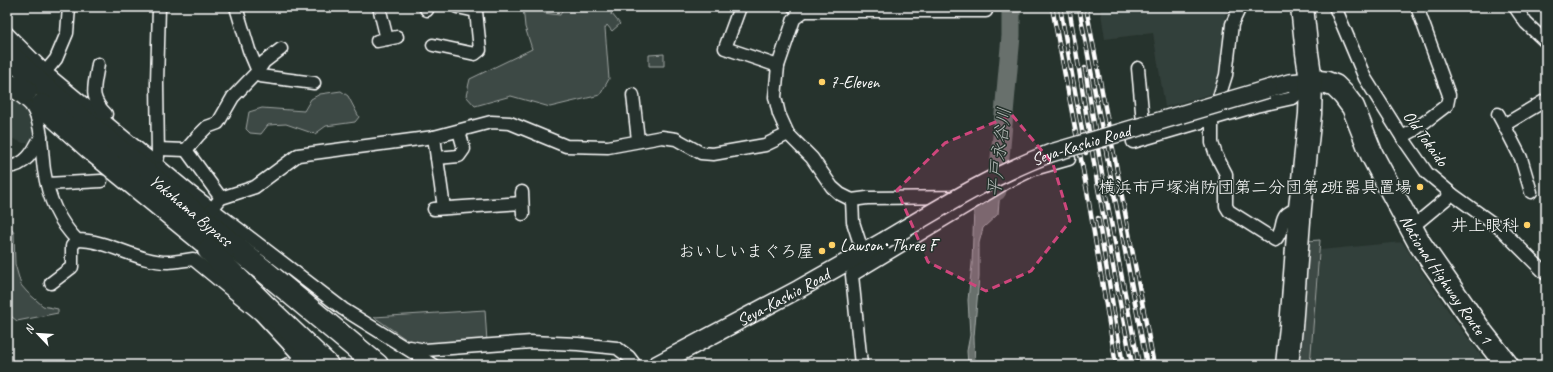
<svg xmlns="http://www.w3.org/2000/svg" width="1553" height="372" font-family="Caveat,'Klee One',sans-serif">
<rect width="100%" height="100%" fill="#26332d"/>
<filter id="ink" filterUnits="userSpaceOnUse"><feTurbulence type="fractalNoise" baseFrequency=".025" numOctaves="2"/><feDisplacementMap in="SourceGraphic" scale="8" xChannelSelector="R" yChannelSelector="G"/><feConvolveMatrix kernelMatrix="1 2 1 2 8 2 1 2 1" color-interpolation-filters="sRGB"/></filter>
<g filter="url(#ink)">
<g fill="#333f3a">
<path d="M1100,7H1226L1223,67L1215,93L1165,107L1153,33L1105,39Z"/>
<path d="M7,88L29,111L35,127V137L30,143H23L11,138L13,120L7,119Z"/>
<path d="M1402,242L1456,322L1488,365H1310L1320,250Z"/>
</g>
<g fill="#3e4944" stroke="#9ea4a2">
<path d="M523,7H544V13L560,15L564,7H610L612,10L611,15L612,14L620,24L612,31L607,25L605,28L609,79L600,95L550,107L511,96L475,106L466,96L470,79L532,49L525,27Z"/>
<path d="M664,54V66H649V55Z"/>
<path d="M341,91L348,96L359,117L355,122L326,126L315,134L286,124L268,125L261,134L250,133L246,129L249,112L262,108L304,111L311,99L320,94Z"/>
<path d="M7,222L14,233L15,264L21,285L27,292L43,306L58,309V313L17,321L7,313Z"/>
<path d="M1320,240L1310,365H1295L1306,241Z"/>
<path d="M485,310L487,342L423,345L407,340L374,317Z"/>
</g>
<g fill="#67706c" stroke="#a4a9a7">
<path d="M1000,191L998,214L983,228L979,243V277L974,337L975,365H968L967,351L970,335L968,300L972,264L974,207Z"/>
<path d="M436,359L454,361L463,359L445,363L451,365H380Z"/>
</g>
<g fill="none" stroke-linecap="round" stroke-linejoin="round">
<path stroke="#67706c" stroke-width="19" d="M997,191L1011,36V7"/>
<defs>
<g id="street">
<path d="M236,7L249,50L260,76L314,83"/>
<path d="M379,7L387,39"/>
<path d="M425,7L427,10"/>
<path d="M740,7L725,48L778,66"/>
<path d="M794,7L803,11H986"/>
<path d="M809,7L794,19L778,66L775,97L779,114L788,134L812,158L832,187L840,194L852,200L867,198L970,197L969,204"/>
<path d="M1240,7L1232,24L1226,75L1212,119V143L1216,155L1226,174V206L1229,211L1275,240C1288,227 1274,215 1300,208"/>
<path d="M1335,7L1365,78L1402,137L1427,173L1452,194L1502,230L1546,274"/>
<path d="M1515,7L1526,23L1546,42"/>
<path d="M7,33L48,74L193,194L343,309L433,365"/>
<path d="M377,41L397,37"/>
<path d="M433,45L475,54L480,50L476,11L457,7"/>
<path d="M98,64C95,87 88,96 106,114"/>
<path d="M1138,68L1144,133"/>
<path d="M46,71L56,59L67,33L69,7"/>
<path d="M14,91C19,96 28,101 32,107C43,125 41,150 44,170C48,197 58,221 77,240C109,240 137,262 168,262C176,262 185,260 193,259L260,314L304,361L286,365"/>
<path d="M633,95L638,140"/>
<path d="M1498,114L1504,125"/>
<path d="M434,137L444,208"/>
<path d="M1402,137L1413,131L1447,105L1449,95L1417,7"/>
<path d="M1133,142L1256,106L1293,98L1311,81"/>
<path d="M158,149L186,150L198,136L207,127L218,123L233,97L258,71L264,62L281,49"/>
<path d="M186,150L221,198"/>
<path d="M158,157L157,83L159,7"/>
<path d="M437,158L459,156L464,149L459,131"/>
<path d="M7,167C26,166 33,152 41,136"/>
<path d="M47,184L101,181"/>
<path d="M522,192L523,214"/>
<path d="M1531,192L1521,158L1504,125L1546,100"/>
<path d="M852,200L853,222L863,253"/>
<path d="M212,209L221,198L255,187L298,155L434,137L491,122L510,123L566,146L608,147L662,137L676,139L701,153L713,154L765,145L788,134"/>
<path d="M434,209L522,203"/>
<path d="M1411,228L1452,194"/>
<path d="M51,283L72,267V246L77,240"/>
<path d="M410,347L425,350L531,342L578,344L617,348L629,357L635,365"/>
<path d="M861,365L852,275L1005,183L1034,169L1069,159"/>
</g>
<g id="secondary">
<path d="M1268,89L1289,83L1311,81"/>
<path id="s1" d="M656,365L799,289L884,241"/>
</g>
<g id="highway">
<path id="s2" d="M7,53L41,85L377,365"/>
<path id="s3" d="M1311,81L1327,83L1335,86L1344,95L1353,107L1372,155L1420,244L1482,333L1507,365"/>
<path d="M7,85L26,91"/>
<path d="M42,105L91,149L223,257"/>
<path d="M209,250L265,306L327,365"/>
<path d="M1287,365L1291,327L1300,208L1310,114L1311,81L1307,53L1302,7"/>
</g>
</defs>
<use href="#street" stroke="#fff" stroke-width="15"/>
<use href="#secondary" stroke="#fff" stroke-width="20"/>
<use href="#highway" stroke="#fff" stroke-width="25"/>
<use href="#street" stroke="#26332d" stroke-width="12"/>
<use href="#secondary" stroke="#26332d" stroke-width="17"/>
<use href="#highway" stroke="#26332d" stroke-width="22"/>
<defs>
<g id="rail">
<path d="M1052,7L1087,191L1116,365"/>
<path d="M1060,7L1086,153"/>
<path d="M1069,7L1098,188L1132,365"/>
<path d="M1079,7L1112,183L1147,365"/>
<path d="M1086,7L1154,365"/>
<path d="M1085,68L1104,186L1139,365"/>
<path d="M1098,218L1123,365"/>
</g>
</defs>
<use href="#rail" stroke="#fff" stroke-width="4.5"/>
<use href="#rail" stroke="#26332d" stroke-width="3" stroke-dasharray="9" stroke-linecap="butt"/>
<defs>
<g id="secondary-bridge">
<path id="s4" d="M884,241C938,209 992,175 1051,153L1268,89"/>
</g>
</defs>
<use href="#secondary-bridge" stroke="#fff" stroke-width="20" stroke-linecap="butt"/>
<use href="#secondary-bridge" stroke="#26332d" stroke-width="17"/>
</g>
</g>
<path fill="#ce467c" fill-opacity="0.2" stroke="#ce467c" stroke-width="3" stroke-dasharray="8 5" stroke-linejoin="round" d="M1012,115L1053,164L1070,221L1031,271L986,291L928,262L897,190L945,143Z"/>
<g fill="#ffd166" stroke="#26332d" stroke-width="1.5">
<circle cx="822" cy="82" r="4"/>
<circle cx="1420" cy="187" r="4"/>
<circle cx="1527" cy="225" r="4"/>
<circle cx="832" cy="245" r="4"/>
<circle cx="822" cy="251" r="4"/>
</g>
<g text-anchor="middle" stroke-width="3" stroke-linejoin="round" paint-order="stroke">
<g font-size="17" fill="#fff" stroke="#26332d" text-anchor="end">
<text x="830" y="88" text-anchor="start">7-Eleven</text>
<text x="1412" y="193">横浜市戸塚消防団第二分団第2班器具置場</text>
<text x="1519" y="231">井上眼科</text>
<text x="840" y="251" text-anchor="start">Lawson･Three F</text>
<text x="814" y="257">おいしいまぐろ屋</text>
</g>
<g font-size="17" fill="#fff" stroke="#26332d">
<text transform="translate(1426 138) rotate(54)" y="6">Old Tokaido</text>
<text dy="6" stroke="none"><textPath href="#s4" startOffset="220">Seya-Kashio Road</textPath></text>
<text dy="6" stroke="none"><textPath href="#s2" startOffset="242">Yokohama Bypass</textPath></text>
<text dy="6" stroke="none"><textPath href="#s3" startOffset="249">National Highway Route 1</textPath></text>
<text dy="6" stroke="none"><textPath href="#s1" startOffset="144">Seya-Kashio Road</textPath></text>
</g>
<g font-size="18" font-style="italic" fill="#b3b8b6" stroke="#26332d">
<text transform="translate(999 152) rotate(-83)" y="6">平戸永谷川</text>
</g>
</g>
<rect width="1553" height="372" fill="none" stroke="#26332d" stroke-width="24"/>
<rect x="12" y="12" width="1529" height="348" fill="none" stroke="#fff" stroke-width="1.5" filter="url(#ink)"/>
<g transform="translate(38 334) rotate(295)" stroke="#26332d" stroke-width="3" paint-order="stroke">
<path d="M0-3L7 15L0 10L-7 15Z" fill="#ffffff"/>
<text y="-6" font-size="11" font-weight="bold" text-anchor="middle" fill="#ffffff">N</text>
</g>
</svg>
